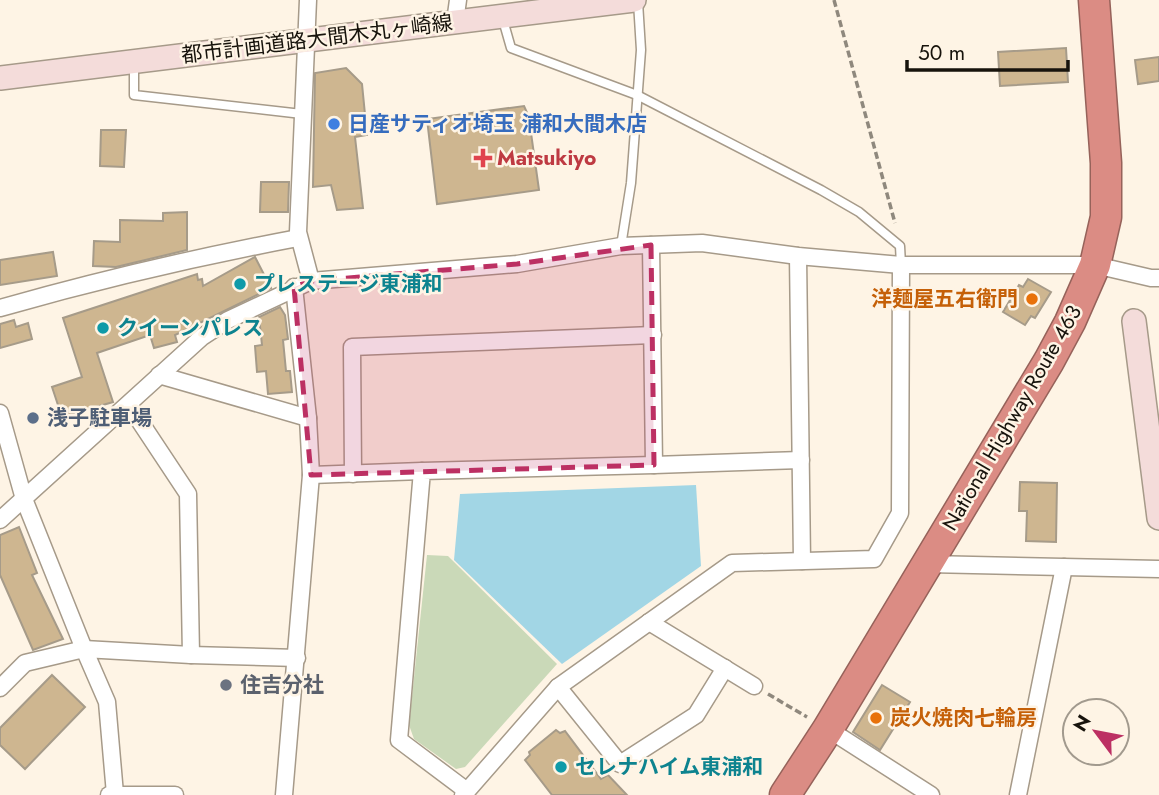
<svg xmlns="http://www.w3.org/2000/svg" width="1159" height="795" font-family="Jost,'Noto Sans JP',sans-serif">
<rect width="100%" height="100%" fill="#fef4e5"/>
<path fill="#cad9b8" d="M427,555L448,556L557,664L465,767L456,769L414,739L409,725Z"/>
<path fill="#a2d6e5" d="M696,485L701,566L562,664L454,560L460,494Z"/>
<g fill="#ceb690" stroke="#a69b89" stroke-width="2">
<path d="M1066,48L1068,82L1000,86L998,52Z"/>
<path d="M1159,57V81L1138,84L1135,60Z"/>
<path d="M346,68L362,84L367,135L355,137L363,208L337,210L331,185L313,187L315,73Z"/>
<path d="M524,106L528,115L539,114L542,131L531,133L539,190L437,204L427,119Z"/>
<path d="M101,130H126L124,167L100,166Z"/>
<path d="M261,182H289L288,212H260Z"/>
<path d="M187,212V250L116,267L93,266L94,241L120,242V220L163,221V213Z"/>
<path d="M53,252L57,276L0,285V260Z"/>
<path d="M255,257L271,288L175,335L177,342L154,348L150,335L97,353L113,402L62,417L52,387L82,377L63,318L197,274L198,280L202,279L203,286Z"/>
<path d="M1028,279L1051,292L1035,318L1031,316L1025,325L1003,312L1019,285L1023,287Z"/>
<path d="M280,307L285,315L288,339L283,340L286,371H290L292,392L268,394L266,371L257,372L255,346L262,345L259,317Z"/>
<path d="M14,320L16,327L28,323L32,339L0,348V324Z"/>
<path d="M1020,482L1057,483L1056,542L1026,541L1027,511H1019Z"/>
<path d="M19,527L37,573L32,575L63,639L33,650L0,575V535Z"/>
<path d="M52,675L85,707L25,769L0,745V728Z"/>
<path d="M882,685L910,702L880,750L853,732Z"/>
<path d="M556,730L560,733L565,731L601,779L608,775L627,795H552L525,760L530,755L529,752Z"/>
</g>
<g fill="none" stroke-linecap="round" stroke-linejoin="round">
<defs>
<g id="lane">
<path d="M503,20L511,48L637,95L821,190L859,212L900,246L901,265"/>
<path d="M134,64V95L302,114"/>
<path d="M621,246L631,183L641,50L638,2"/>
</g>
<g id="street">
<path d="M308,0L298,232L311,281"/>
<path d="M455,22L458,0"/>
<path d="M798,256L802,561"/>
<path d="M0,308C99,280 197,257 298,238"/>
<path d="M159,375L308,418"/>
<path d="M129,405L188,494L191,655"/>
<path d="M0,413L24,499L84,649L25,663L0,688"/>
<path d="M654,465L801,460"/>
<path d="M353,474L352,347L653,335"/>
<path d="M311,475L422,471"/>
<path d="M0,520L202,337L228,320L311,281L517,264L621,246L702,243L798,256L901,265H1095L1151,278H1159"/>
<path d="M928,564L1159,569"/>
<path d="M649,622L754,686"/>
<path d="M558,687L620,764L696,715L725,668"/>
<path d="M828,729L931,795"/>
<path d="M467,791L558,687L732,563L874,559L900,513L901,265"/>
<path d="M115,794L107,702L84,649L191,655L297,658"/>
<path d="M109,795H175"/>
<path d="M284,795L311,475L308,418L294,287"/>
<path d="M463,795L467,791L399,740L422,471L654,465L651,245"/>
<path d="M1018,795L1064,567"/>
</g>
<g id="secondary">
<path d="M0,78L634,0"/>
<path d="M1134,321L1159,518"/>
</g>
<path id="highway" d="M785,795L828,729L1049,361L1070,322L1095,265L1106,217V163L1094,0"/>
</defs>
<use href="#lane" stroke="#a69a89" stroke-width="11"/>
<use href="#street" stroke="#a69a89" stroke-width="19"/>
<use href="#secondary" stroke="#a69a89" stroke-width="26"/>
<use href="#highway" stroke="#96625a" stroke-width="33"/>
<g stroke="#8f887d" stroke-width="3.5" stroke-dasharray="7 3.5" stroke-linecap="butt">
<path d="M834,0L895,223"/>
<path d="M768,694L807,717"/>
</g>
<use href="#lane" stroke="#fff" stroke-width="8"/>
<use href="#street" stroke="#fff" stroke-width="16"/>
<use href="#secondary" stroke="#f4dcda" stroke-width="23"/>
<use href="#highway" stroke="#db8c84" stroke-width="30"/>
</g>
<path fill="#bc3063" fill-opacity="0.2" stroke="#bc3063" stroke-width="5" stroke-dasharray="14 9" stroke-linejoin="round" d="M651,245L654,465L311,475L294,287L311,281L517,264Z"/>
<circle fill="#3f7fe0" stroke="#fef4e5" stroke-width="2.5" cx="334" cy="124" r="7"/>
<path fill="#e0444e" stroke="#fef4e5" stroke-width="2.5" d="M479.5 147.5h7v7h7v7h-7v7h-7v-7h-7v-7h7z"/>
<g fill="#0f9aa8" stroke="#fef4e5" stroke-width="2.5">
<circle cx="240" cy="284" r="7"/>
<circle cx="103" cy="328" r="7"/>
<circle cx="561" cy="767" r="7"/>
</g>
<g fill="#e8710a" stroke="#fef4e5" stroke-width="2.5">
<circle cx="1032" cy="299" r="7"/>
<circle cx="876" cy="718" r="7"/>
</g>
<circle fill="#5c6f8a" stroke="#fef4e5" stroke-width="2.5" cx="33" cy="418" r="7"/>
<circle fill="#6b7280" stroke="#fef4e5" stroke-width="2.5" cx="226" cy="685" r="7"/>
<g text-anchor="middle" stroke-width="5" stroke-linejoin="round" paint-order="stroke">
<g font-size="21" fill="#17130c" stroke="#fef4e5">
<text transform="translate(317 39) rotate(-7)" y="7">都市計画道路大間木丸ヶ崎線</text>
<text transform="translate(1012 418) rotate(-60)" y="7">National Highway Route 463</text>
</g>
<g font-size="21" font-weight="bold" fill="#366cbe" stroke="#fef4e5" text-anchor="start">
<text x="348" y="131">日産サティオ埼玉 浦和大間木店</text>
</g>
<g font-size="21" font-weight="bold" fill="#be3a42" stroke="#fef4e5" text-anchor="start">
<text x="497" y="165">Matsukiyo</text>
</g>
<g font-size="21" font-weight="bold" fill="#0d838f" stroke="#fef4e5" text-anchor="start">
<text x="254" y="291">プレステージ東浦和</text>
<text x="117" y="335">クイーンパレス</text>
<text x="575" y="774">セレナハイム東浦和</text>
</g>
<g font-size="21" font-weight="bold" fill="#c56008" stroke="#fef4e5" text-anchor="end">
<text x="1018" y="306">洋麺屋五右衛門</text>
<text x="890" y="725" text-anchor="start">炭火焼肉七輪房</text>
</g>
<g font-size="21" font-weight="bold" fill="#4e5e75" stroke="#fef4e5" text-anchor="start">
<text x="47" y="425">浅子駐車場</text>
</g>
<g font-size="21" font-weight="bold" fill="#5b616d" stroke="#fef4e5" text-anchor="start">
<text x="240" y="692">住吉分社</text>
</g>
</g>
<g transform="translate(1096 732) rotate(302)"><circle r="33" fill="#fef4e5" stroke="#a29a8e" stroke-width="2"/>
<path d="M0-5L12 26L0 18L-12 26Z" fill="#bc3063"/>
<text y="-10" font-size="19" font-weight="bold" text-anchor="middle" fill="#17130c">N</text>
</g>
<path d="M907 60v10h161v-10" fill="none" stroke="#17130c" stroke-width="3.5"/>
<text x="918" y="60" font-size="21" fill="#17130c" stroke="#fef4e5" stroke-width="5" paint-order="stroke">50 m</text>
</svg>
